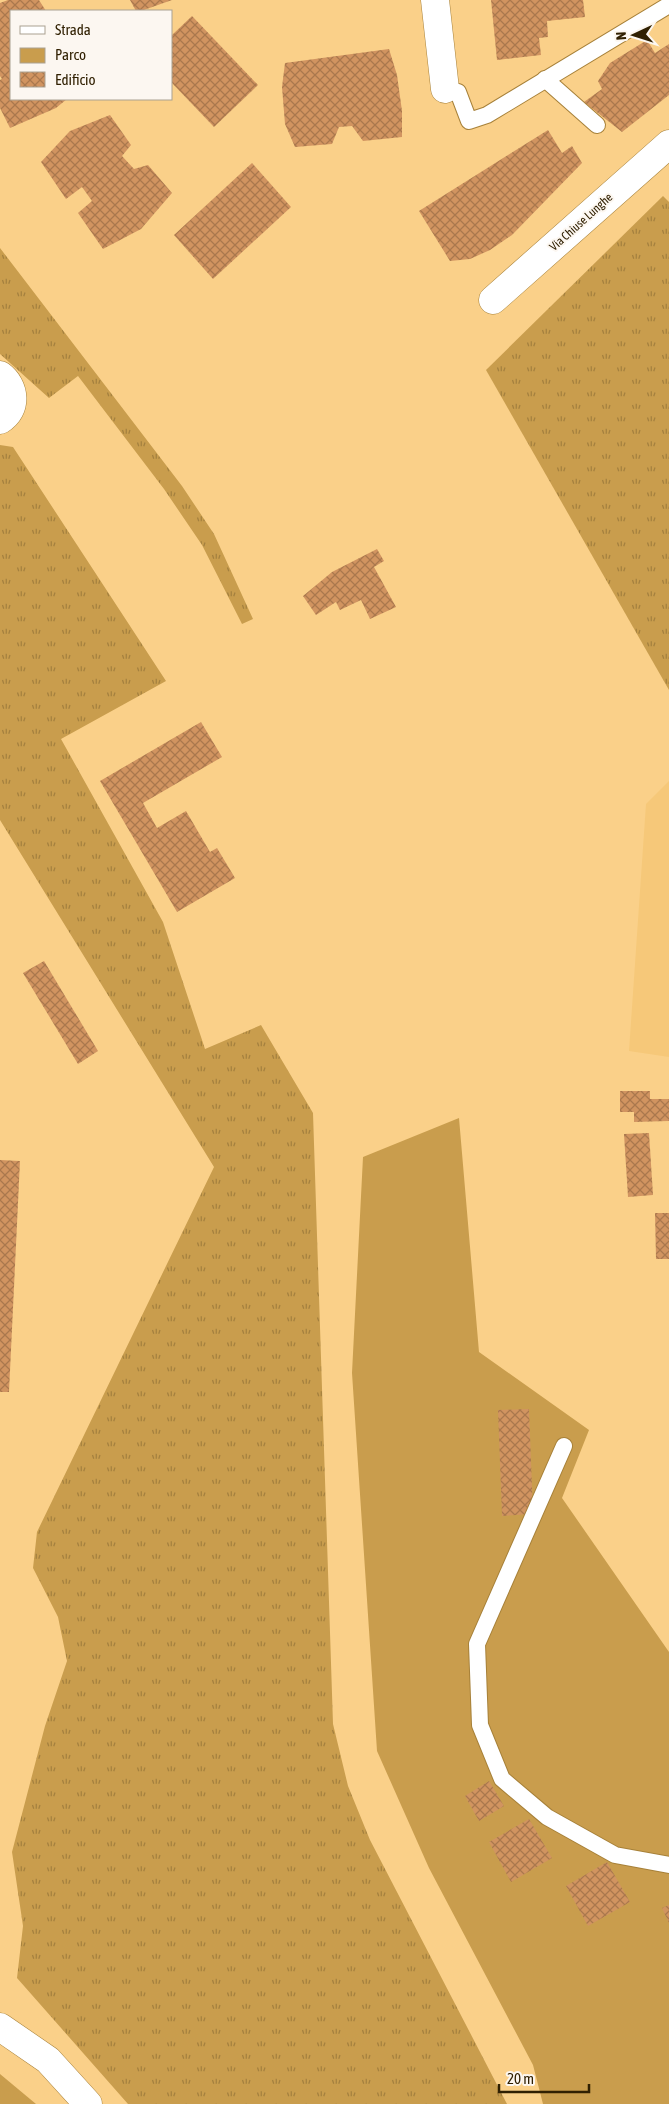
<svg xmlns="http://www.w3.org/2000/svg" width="669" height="2104" font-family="'Asap Condensed',sans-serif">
<defs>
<pattern id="grass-tufts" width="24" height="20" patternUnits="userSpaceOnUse" patternTransform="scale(1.25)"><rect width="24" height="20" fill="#c99d4d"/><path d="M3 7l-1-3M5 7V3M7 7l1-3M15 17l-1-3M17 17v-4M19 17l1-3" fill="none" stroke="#a4803e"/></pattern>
<pattern id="building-cross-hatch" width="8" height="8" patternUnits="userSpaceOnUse" patternTransform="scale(1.25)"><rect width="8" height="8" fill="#d19460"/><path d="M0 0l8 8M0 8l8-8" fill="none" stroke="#aa784d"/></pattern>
</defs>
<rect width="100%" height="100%" fill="#fad089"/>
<path fill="#f6c879" d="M669,781V1057L629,1051L646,804Z"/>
<g fill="url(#grass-tufts)">
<path d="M663,196L669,202V690L486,370Z"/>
<path d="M0,248L182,486L214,534L253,619L242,624L202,545L164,489L78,376L49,398L0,354Z"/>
<path d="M0,445L13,447L166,681L61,739L163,922L205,1049L261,1025L313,1113L333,1724L348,1786L370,1840L507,2104H128L17,1978L23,1926L12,1852L45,1726L67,1661L58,1617L33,1568L37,1532L214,1167L0,820Z"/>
</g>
<g fill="#c99d4d">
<path d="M459,1118L479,1352L589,1430L562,1498L669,1652V2104H543L533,2065L429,1868L377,1751L352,1373L363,1157Z"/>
<path d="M0,2074L36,2104H0Z"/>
</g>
<g fill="url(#building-cross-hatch)">
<path d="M8,0H39L46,11H11V99H67L56,108L10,128L0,108V80L2,79L0,76V3Z"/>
<path d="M130,0H172L141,11H136Z"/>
<path d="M491,0H583L585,17L547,21L548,37L539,38L541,55L497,60Z"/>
<path d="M192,16L258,85L214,127L171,82V36Z"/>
<path d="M647,40L655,53L669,44V95L622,132L584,102L602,89L598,81L610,63Z"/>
<path d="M389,49L397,75L402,111V137L363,141L352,126L339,127L332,144L295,147L285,124L282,87L285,63Z"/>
<path d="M110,115L131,145L122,156L134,169L148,165L172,193L141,229L103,249L78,213L92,201L82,187L66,199L41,162L70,131Z"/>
<path d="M548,130L562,153L572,146L582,163L512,235L490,250L470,259L450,261L419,211Z"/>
<path d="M252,163L291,207L213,279L174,235Z"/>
<path d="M377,549L384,561L374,567L396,607L370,619L361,600L340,610L336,602L316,615L303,596L332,572Z"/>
<path d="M201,722L222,757L143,803L157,828L186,811L210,852L217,848L235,878L177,912L100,781Z"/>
<path d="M44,961L98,1051L78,1064L23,973Z"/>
<path d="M620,1091H650V1099H669V1121L634,1122V1112H620Z"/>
<path d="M649,1133L653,1195L628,1197L624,1134Z"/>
<path d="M0,1160L20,1161L9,1392H0Z"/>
<path d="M655,1213H669V1259H656Z"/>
<path d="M529,1409L533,1514L502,1516L498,1410Z"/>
<path d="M489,1781L504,1806L479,1821L465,1796Z"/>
<path d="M529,1819L552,1858L511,1882L489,1842Z"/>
<path d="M607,1862L630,1902L588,1926L566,1886Z"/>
<path d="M669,1905V1923L662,1908Z"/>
</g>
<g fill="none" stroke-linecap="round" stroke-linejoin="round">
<defs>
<g id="service">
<path d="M545,79L597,125"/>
<path d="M445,89L458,92L469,121L487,115L669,5"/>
<path d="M564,1446L477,1644L480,1725L502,1779L547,1817L615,1855L669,1865"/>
</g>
<g id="minor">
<path d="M435,0L445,89"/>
<path d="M493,300L669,144"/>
<path d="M0,375C15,386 18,409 0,420"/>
</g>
<path id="tertiary" d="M0,2027L48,2060L88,2104"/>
</defs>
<use href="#service" stroke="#a78139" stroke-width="18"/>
<use href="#minor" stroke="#a78139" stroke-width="29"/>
<use href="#tertiary" stroke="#a78139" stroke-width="29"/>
<use href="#service" stroke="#fff" stroke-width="16"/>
<use href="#minor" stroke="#fff" stroke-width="28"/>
<use href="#tertiary" stroke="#fff" stroke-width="28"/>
</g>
<g text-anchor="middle" stroke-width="4" stroke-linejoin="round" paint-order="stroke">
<g font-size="12" fill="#302002" stroke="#fcf7f1">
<text transform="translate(581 222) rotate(-42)" y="4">Via Chiuse Lunghe</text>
</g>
</g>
<rect x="10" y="10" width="162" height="90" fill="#fcf7f1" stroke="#aaa191"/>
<rect x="20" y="26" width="25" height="8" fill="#ffffff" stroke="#aaa191"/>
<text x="55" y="35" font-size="15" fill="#302002">Strada</text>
<rect x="20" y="48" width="25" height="15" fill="#c99d4d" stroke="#aaa191"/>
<text x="55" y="60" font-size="15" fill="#302002">Parco</text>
<rect x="20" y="72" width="25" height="15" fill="url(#building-cross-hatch)" stroke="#aaa191"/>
<text x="55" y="85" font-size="15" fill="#302002">Edificio</text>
<g transform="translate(634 35) rotate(266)" stroke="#fcf7f1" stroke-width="4" paint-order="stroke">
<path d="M0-4L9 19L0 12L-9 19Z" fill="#302002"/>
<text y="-8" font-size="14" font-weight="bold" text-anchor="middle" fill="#302002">N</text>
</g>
<path d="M499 2084v8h90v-8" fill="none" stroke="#302002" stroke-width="2.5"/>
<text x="507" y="2084" font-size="15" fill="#302002" stroke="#fcf7f1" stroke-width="4" paint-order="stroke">20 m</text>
</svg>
